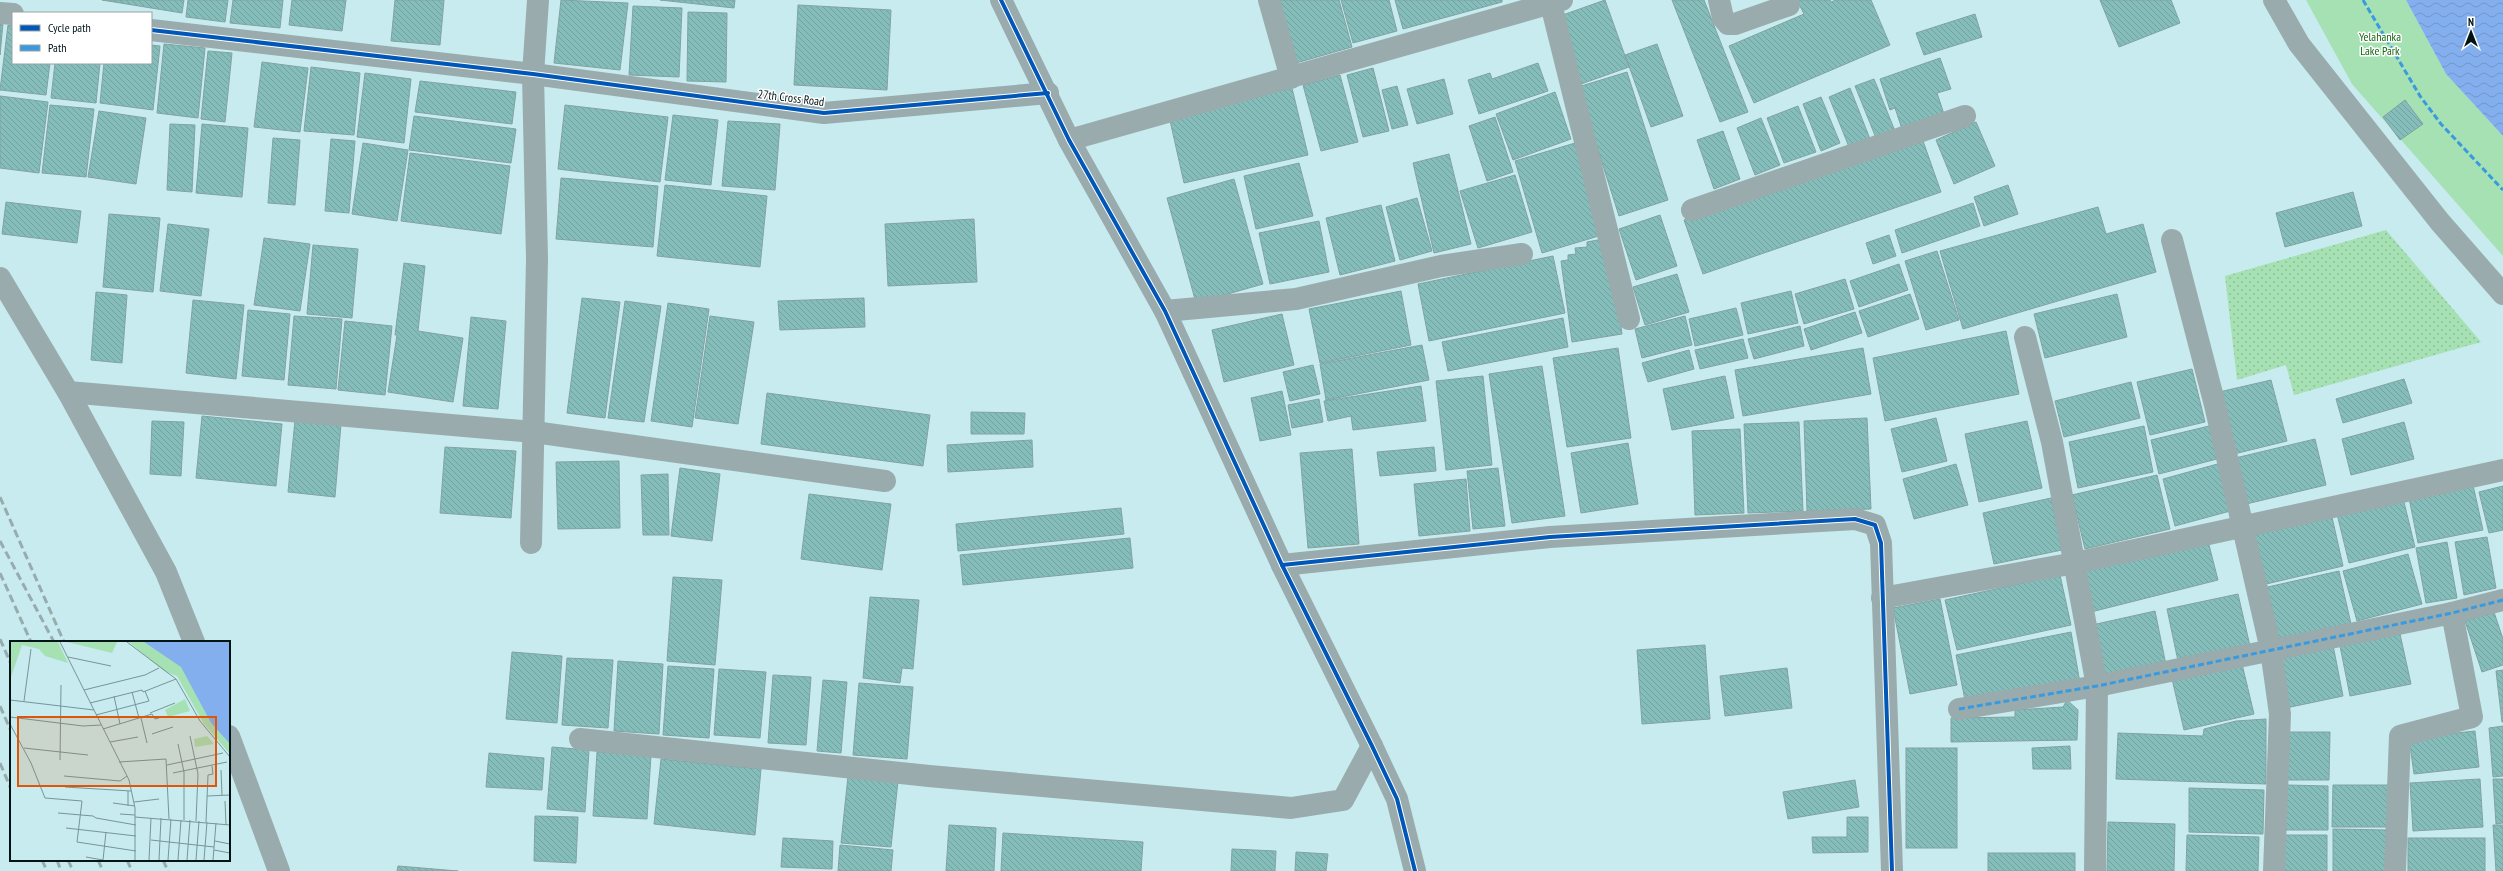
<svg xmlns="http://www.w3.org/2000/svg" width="2503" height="871" font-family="'PT Sans Narrow',sans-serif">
<defs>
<pattern id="grass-dots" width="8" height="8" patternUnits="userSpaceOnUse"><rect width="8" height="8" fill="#a6e1b4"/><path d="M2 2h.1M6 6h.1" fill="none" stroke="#8dc09a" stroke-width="1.8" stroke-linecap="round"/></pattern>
<pattern id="water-waves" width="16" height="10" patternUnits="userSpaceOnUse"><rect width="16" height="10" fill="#84afee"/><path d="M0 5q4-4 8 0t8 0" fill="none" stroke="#7096cb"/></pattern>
<pattern id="building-back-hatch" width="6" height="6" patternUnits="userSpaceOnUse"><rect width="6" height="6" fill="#85bdba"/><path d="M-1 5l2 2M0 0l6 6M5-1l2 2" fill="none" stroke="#71a29f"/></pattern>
</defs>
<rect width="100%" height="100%" fill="#c7ebee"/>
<path fill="url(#grass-dots)" d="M2386,230L2481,342L2294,395L2286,365L2237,380L2225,276Z"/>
<path fill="#a6e1b4" d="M2306,0H2406L2446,74L2503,136V256L2352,84Z"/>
<path fill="url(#water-waves)" d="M2406,0H2503V136L2446,74Z"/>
<g fill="url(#building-back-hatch)" stroke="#82a2a2">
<path d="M102,0H184L182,13Z"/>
<path d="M188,0H228L225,22L186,17Z"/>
<path d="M233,0H283L280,28L230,23Z"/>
<path d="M292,0H346L342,31L289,25Z"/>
<path d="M395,0H444L440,45L391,41Z"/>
<path d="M561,0L628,3L620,70L554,63Z"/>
<path d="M660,0H735L734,8Z"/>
<path d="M1278,0H1339L1352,47L1296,63Z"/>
<path d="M1341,0H1389L1397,31L1353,43Z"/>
<path d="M1395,0H1502V2L1403,29Z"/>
<path d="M1605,0L1629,67L1581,84L1557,17Z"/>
<path d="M1672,0H1704L1748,112L1720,122Z"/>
<path d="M1797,0H1830L1831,2L1836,0H1871L1890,45L1754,103L1729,46L1804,14Z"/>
<path d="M2100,0H2171L2180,23L2119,47Z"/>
<path d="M798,5L891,10L887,90L794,85Z"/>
<path d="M633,6L682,8L679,77L629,75Z"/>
<path d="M688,12L727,13L726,82L687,81Z"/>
<path d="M1975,14L1982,37L1924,55L1916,33Z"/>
<path d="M0,23H3L0,55Z"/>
<path d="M8,25L13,26V63H50L46,95L0,90Z"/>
<path d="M164,44L205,48L198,118L157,113Z"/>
<path d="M1657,44L1683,116L1651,127L1625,55Z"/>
<path d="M151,45L160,46L153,110L100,103L104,63H151Z"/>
<path d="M208,51L232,53L225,122L201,119Z"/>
<path d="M1940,58L1951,89L1937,93L1944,114L1902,129L1895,108L1890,110L1880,79Z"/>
<path d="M262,62L308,68L300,132L254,127Z"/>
<path d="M55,63H100L96,103L51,98Z"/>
<path d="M1538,63L1548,91L1479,114L1468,80L1490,73L1492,79Z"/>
<path d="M311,67L360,73L354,135L304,131Z"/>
<path d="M1373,68L1389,131L1363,137L1347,75Z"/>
<path d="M1627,72L1668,200L1619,216L1578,87Z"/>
<path d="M365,73L411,79L404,143L357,137Z"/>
<path d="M1340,75L1358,142L1321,151L1303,85Z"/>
<path d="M1444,79L1453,114L1417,124L1407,89Z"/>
<path d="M1874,79L1895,131L1876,138L1855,86Z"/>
<path d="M420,81L516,92L512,124L415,112Z"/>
<path d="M1397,86L1408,125L1392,129L1382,90Z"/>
<path d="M1292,88L1308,155L1184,183L1169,116Z"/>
<path d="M1850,88L1870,139L1849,147L1829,97Z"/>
<path d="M1555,92L1571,139L1513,160L1496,114Z"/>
<path d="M0,96L48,102L39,173L0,168Z"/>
<path d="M1821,97L1840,143L1821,151L1803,104Z"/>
<path d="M2405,100L2423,124L2400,140L2383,117Z"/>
<path d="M50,105L94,109L86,177L42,173Z"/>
<path d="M565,105L668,117L660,182L558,169Z"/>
<path d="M1798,106L1816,152L1784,163L1767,118Z"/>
<path d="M99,111L146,118L136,184L88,177Z"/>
<path d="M673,115L718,120L711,185L665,180Z"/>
<path d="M414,116L516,129L511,163L409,150Z"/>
<path d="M1495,117L1513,172L1487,181L1469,126Z"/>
<path d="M1761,118L1780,165L1755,175L1737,128Z"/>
<path d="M728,121L780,124L775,190L722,186Z"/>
<path d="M1976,122L1995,166L1954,184L1936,140Z"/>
<path d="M170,124L195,125L192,192L167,190Z"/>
<path d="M202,124L248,128L242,197L196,193Z"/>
<path d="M1723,131L1740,179L1714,189L1697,140Z"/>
<path d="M273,138L300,140L295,205L268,203Z"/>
<path d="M1922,138L1941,192L1703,274L1684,220Z"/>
<path d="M331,139L355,141L349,213L325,211Z"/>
<path d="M363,143L408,150L397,221L352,214Z"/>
<path d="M1575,143L1602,235L1542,253L1515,161Z"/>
<path d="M410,153L510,166L501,234L401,221Z"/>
<path d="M1449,154L1471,244L1434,253L1413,163Z"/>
<path d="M1299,163L1313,216L1256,229L1244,176Z"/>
<path d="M1515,175L1532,232L1478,248L1460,191Z"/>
<path d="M561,178L658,186L653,247L556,239Z"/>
<path d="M1234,179L1263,284L1196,303L1167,198Z"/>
<path d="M665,185L767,196L760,267L657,256Z"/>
<path d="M2008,185L2018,214L1984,226L1974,197Z"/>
<path d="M2353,192L2362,226L2285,247L2276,213Z"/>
<path d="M1417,198L1432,251L1400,260L1386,207Z"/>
<path d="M6,202L81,211L77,243L2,234Z"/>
<path d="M1973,203L1980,226L1902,253L1895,230Z"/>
<path d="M1381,205L1395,261L1340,275L1326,218Z"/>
<path d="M2098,207L2106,234L2143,224L2156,272L1963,329L1940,251Z"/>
<path d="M109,214L160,218L153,292L103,287Z"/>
<path d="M1660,215L1677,266L1636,280L1619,229Z"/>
<path d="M974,219L977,282L888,286L885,224Z"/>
<path d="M1319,221L1329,272L1270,284L1259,233Z"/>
<path d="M168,224L209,229L201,296L160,291Z"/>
<path d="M1889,235L1896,256L1873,264L1866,243Z"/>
<path d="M264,238L310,244L300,311L254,305Z"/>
<path d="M1608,238L1622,334L1572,342L1561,261L1568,260V255L1576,254L1575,248L1587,247V242Z"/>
<path d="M313,245L358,249L352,318L307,314Z"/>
<path d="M1937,251L1959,320L1926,330L1905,261Z"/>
<path d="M1553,256L1565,313L1429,341L1418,284Z"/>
<path d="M404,263L425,266L418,331L463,338L453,402L388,392L397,335H395Z"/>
<path d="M1899,264L1908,290L1859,307L1850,281Z"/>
<path d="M1677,274L1689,312L1645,325L1633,287Z"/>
<path d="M1845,279L1854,309L1804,324L1795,294Z"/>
<path d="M1401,291L1411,345L1320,363L1309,309Z"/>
<path d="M1791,291L1798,323L1748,334L1741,303Z"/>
<path d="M96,292L127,295L122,363L91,360Z"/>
<path d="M1910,294L1919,319L1868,337L1859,311Z"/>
<path d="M2117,294L2127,337L2045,358L2034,314Z"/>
<path d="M582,298L620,302L605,418L567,413Z"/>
<path d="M864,298L865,327L780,330L778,301Z"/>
<path d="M193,300L244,305L236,379L186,373Z"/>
<path d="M625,301L661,306L644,422L608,418Z"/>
<path d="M668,303L709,309L692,427L651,421Z"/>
<path d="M1736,308L1743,335L1695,346L1689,319Z"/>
<path d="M248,310L290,314L284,380L242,376Z"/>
<path d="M1855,312L1862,333L1811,350L1804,329Z"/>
<path d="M1282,314L1294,365L1224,382L1212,330Z"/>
<path d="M294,316L342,319L336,389L288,385Z"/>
<path d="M710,316L754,322L738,424L695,418Z"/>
<path d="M1685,316L1692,345L1642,358L1635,329Z"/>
<path d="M471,317L506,321L498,409L463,406Z"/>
<path d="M1563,318L1568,347L1448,371L1442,342Z"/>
<path d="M345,321L392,326L385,395L338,390Z"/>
<path d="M1800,326L1804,346L1754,359L1748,339Z"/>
<path d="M2006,331L2019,394L1885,421L1873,358Z"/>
<path d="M1743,339L1748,358L1700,369L1695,350Z"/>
<path d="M1422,345L1429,380L1326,400L1320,364Z"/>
<path d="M1618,348L1631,438L1567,447L1553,358Z"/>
<path d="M1863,348L1871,394L1743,416L1735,370Z"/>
<path d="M1689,350L1694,369L1648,382L1642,363Z"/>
<path d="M1313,365L1320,394L1290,401L1283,372Z"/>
<path d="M1542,366L1565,516L1512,523L1489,374Z"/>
<path d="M2192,369L2205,422L2150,435L2137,382Z"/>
<path d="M1483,376L1492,465L1446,470L1436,381Z"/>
<path d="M1725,376L1734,418L1672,430L1663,389Z"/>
<path d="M2404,379L2412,403L2343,423L2336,399Z"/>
<path d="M2271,380L2287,441L2234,454L2219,392Z"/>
<path d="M2131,382L2140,418L2064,437L2055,401Z"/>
<path d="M1421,386L1426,421L1353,430L1351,416L1328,421L1324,401Z"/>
<path d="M1282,391L1291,435L1260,441L1251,398Z"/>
<path d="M767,393L930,415L923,466L761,444Z"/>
<path d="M1319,399L1323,422L1292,428L1288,405Z"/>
<path d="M971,412L1025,413L1024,434H971Z"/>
<path d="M202,416L282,424L276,486L196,478Z"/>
<path d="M1867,418L1871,509L1807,511L1804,421Z"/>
<path d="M1936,418L1947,461L1902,472L1891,429Z"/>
<path d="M295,420L341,424L335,497L288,492Z"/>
<path d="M152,421L184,422L181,476L150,474Z"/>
<path d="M2027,421L2042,488L1979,502L1965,434Z"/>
<path d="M1799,422L1803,511L1748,513L1744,424Z"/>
<path d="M2404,422L2414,459L2351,475L2342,439Z"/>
<path d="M2213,425L2221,458L2159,474L2151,440Z"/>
<path d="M2144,426L2153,472L2078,488L2069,442Z"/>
<path d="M1740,429L1744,513L1695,515L1692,431Z"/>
<path d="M2315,439L2326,485L2242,505L2231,459Z"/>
<path d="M1032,440L1033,467L948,472L947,445Z"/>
<path d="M1628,443L1638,504L1581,513L1571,453Z"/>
<path d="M445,447L516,451L511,518L440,513Z"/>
<path d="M1434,447L1436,471L1380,476L1377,452Z"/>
<path d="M1352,449L1359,544L1308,548L1300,453Z"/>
<path d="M619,461L620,528L558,529L556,462Z"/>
<path d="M2221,463L2234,510L2175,526L2163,479Z"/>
<path d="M1956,464L1968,505L1914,519L1903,479Z"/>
<path d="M680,468L720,474L712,541L671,536Z"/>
<path d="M1498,468L1505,526L1473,529L1467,471Z"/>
<path d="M668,474L669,535H643L641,475Z"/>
<path d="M2157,475L2170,529L2085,549L2072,495Z"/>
<path d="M1466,479L1470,531L1419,536L1414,484Z"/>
<path d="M2473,485L2483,530L2418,543L2409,498Z"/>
<path d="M2503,486V530L2489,533L2479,492Z"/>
<path d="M809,494L891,504L882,570L801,559Z"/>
<path d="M2051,498L2062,550L1994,564L1983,513Z"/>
<path d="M2403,498L2415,547L2349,563L2337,514Z"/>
<path d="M1121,508L1124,534L958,551L956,524Z"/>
<path d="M2332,517L2343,566L2262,585L2250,536Z"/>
<path d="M2487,537L2496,588L2464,595L2455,542Z"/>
<path d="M1130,538L1133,568L963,585L960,555Z"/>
<path d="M2208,541L2218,580L2091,612L2081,572Z"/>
<path d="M2447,542L2457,598L2426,603L2416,548Z"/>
<path d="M2408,554L2422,604L2357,621L2343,571Z"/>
<path d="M2339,571L2351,624L2276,642L2263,588Z"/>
<path d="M2060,575L2071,625L1957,650L1945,600Z"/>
<path d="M673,577L722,580L715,665L667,661Z"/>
<path d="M2238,594L2250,646L2178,661L2167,609Z"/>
<path d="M870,597L919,600L913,669L902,668L900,683L863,678Z"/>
<path d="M1940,599L1957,685L1910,694L1893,608Z"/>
<path d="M2155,611L2166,665L2104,678L2092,625Z"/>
<path d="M2494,612L2503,639V665L2482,672L2465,621Z"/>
<path d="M2071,632L2080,683L1966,705L1956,655Z"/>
<path d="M2400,634L2411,684L2350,696L2340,646Z"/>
<path d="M1705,645L1710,719L1642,724L1637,650Z"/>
<path d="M2333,645L2343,696L2286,708L2276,656Z"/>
<path d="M512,652L562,656L557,723L506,719Z"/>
<path d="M567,658L613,660L608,728L562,725Z"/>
<path d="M618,661L663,664L659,734L614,731Z"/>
<path d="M2242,664L2254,714L2184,730L2172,679Z"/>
<path d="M668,666L714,669L709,738L663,735Z"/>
<path d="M1787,668L1792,708L1725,716L1720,676Z"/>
<path d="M719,669L766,672L760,738L714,735Z"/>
<path d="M2503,670V722H2502L2496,671Z"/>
<path d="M773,675L811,677L806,745L768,743Z"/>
<path d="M823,680L847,682L841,753L817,751Z"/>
<path d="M859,683L913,687L907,759L853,755Z"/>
<path d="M2067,700L2078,710L2077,740L1951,742V718L2015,717V710L2063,707Z"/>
<path d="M2266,719V784L2116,779L2118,733L2203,736L2204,729L2236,721Z"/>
<path d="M2503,726V776L2493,777L2489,728Z"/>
<path d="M2475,731L2479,767L2414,774L2409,738Z"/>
<path d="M2287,732H2330L2329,780H2286Z"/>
<path d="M2070,746L2071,769H2033L2032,748Z"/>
<path d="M552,747L589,750L585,812L547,809Z"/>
<rect x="1906" y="748" width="51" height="100"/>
<path d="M597,752L651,755L647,819L593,816Z"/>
<path d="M489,753L544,758L542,790L486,787Z"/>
<path d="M661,759L761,769L755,835L654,824Z"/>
<path d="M848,776L898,781L891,847L841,843Z"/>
<path d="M2480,779L2483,827L2413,831L2410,783Z"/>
<path d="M2493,779H2503V823L2496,824Z"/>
<path d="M1855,780L1859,807L1788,819L1783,792Z"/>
<path d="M2287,785L2328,786V830H2285Z"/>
<path d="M2333,785H2388L2387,827H2332Z"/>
<path d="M2189,788L2264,790L2263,834L2189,832Z"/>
<path d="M535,816L578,817L576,863L534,861Z"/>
<path d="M1847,817H1868V852L1813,853L1812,837H1847Z"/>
<path d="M2108,822L2175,824L2174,871H2107Z"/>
<path d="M949,825L996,828L994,871H946Z"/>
<path d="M2493,825H2503V871H2496Z"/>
<path d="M2333,829L2388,830L2387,871H2333Z"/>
<path d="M1003,833L1143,842L1141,871H1001Z"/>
<path d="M2187,835L2259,837L2258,871H2186Z"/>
<path d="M2283,835H2327V871H2282Z"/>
<path d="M783,838L833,841L832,869L781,867Z"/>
<rect x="2408" y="838" width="77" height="33"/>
<path d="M840,845L893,850L891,871H838Z"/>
<path d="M1232,849L1276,851L1275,871H1231Z"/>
<path d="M1296,852L1328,854L1326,871H1295Z"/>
<rect x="1988" y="853" width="87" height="18"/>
<path d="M398,866L458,871H397Z"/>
</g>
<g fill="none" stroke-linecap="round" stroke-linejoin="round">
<g stroke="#99abad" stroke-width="22">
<path d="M1001,0L1069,140L1165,311L1282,565L1372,746L1397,799L1415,871"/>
<path d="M1269,0L1291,78"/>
<path d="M1719,0L1723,18L1728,24H1735L1789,5"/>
<path d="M2274,0L2299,44L2440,222L2503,294"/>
<path d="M1551,4L1629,319"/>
<path d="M0,13L13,14"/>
<path d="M151,30L533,74L824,113L1048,93"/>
<path d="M1069,140L1562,0"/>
<path d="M1692,210L1965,116"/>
<path d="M2172,240L2215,405L2271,650L2280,714L2274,871"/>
<path d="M0,278L68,392L166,572L194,642"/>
<path d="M1165,311L1296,299L1441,266L1522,254"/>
<path d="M2025,337L2052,442L2097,686L2095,871"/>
<path d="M68,392L534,432L885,481"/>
<path d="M531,543L537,259L533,74L538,0"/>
<path d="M1282,565L1550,537L1855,519L1875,525L1881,543L1892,871"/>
<path d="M1882,598L2075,563L2503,470"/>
<path d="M1959,709L2097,686L2452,613L2503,600"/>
<path d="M229,736L279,871"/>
<path d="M580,739L929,776L1291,808L1343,800L1372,746"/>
<path d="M2395,871L2400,736L2472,717L2452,613"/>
</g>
<g stroke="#97acae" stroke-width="3" stroke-dasharray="8 4" stroke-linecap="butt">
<path d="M0,497L64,642"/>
<path d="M0,541L54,642"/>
<path d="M0,573L31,642"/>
<path d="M0,639L11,664"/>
<path d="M0,706L11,731"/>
<path d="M0,763L11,789"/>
<path d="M42,860L47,871"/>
<path d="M57,860L61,871"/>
<path d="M68,860L73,871"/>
<path d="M98,860L103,871"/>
<path d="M127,860L132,871"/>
<path d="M163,860L168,871"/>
</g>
<g stroke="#399adf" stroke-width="3" stroke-dasharray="6 3" stroke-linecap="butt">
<path d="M2363,0L2420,96L2441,124L2503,190"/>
<path d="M1959,709L2097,686L2452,613L2503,600"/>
</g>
<defs>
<g id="cycleway">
<path d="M1001,0L1069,140L1165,311L1282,565L1372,746L1397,799L1415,871"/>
<path d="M151,30L533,74L824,113L1048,93"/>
<path d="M1282,565L1550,537L1855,519L1875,525L1881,543L1892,871"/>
</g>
</defs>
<use href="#cycleway" stroke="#fff" stroke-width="6"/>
<use href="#cycleway" stroke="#0057b8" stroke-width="4"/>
</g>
<g text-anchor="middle" stroke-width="3" stroke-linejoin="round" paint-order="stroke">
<g font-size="12" fill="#166614" stroke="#fff">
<text x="2380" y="41">Yelahanka<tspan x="2380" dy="14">Lake Park</tspan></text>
</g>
<g font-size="12" fill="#001416" stroke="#fff">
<text transform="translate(791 98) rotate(7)" y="4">27th Cross Road</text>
</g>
</g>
<g transform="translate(10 641)">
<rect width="220" height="220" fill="#c7ebee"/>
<path d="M0,1H48L58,22L35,15L29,8L12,4L0,39ZM57,1H107L102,12ZM175,58L180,70L158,76L155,69ZM197,95L204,103L185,106L184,98Z" fill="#a6e1b4"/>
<path d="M119,1H134L171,25L201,82L220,103V113L194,83L167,35L154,30Z" fill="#a6e1b4"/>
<path d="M134,1H220V103L201,82L171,26Z" fill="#84afee"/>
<path fill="none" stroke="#779598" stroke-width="1" d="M50,1L119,139L125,167V219M117,1L166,38L190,80L220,116M58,16L101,25M74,49L135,34L149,27M122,51L129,77M104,55L110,83M0,59L84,69M14,60L21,8M80,62L132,49L133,51L166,38M140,72L165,62M86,74L139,60L135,50M0,76L73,85L91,84M131,77L137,102M0,83L21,122L35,157L72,160L67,201L126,210M93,88L142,73L145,78L149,77M142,93L163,86M180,95L188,133L186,180M100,101L128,96M168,103L174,131V179M14,107L78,114M50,119L51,44M109,121L156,118L159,178M157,124L213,112M211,129L212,154M163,132L217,121M54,135L110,140L117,135M55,146L121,150M118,150V165M197,155L220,154M215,160L216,184M124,161L149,158M103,162L125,165M48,172L83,175L86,177L126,184M110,173L125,174M125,176L220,184M196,181L198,134L203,133L202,125M56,187L126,195M141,199L204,206M205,200L220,203M204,209L220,212M76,216L93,219L96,191M139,219L141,177M149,219L151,177M158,219L161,178M168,219L171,179M177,219L180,179M186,219L189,180M194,219L197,181M203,219L206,182"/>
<path fill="#dc560c" fill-opacity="0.15" stroke="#dc560c" stroke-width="2" d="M8,76H206V145H8Z"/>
<rect width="220" height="220" fill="none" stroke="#001416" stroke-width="2"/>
</g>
<rect x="12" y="12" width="140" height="52" fill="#ffffff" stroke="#99a1a2"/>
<rect x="20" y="25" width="20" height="6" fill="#0057b8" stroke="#99a1a2"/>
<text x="48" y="32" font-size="12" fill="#001416">Cycle path</text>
<rect x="20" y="45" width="20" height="6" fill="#399adf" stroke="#99a1a2"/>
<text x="48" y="52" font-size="12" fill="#001416">Path</text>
<g transform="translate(2471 32)" stroke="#ffffff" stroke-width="3" paint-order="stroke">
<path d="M0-3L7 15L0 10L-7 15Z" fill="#001416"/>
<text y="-6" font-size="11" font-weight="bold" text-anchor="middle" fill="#001416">N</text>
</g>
</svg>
